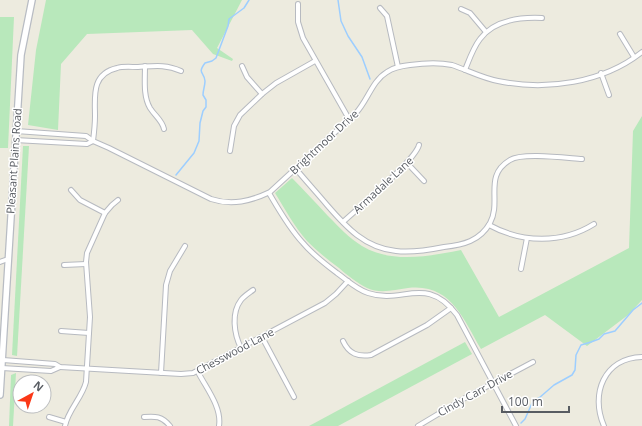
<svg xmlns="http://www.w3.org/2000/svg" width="642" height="426" font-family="'Open Sans',sans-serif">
<rect width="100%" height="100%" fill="#edebdf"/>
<g fill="#b8e8bb">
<path d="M46,0H242L217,48L233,59L232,61L213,54L192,30L87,34L61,64L58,130L28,125L36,50Z"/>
<path d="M0,17H14L8,148H0Z"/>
<path d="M642,116V300L628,315L587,346L545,315L481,349C463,319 451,283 408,288C394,290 380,294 367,288C357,283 347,275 339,268C328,260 317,251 307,241C294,226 285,209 275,193L292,178C304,190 316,203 328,216C339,227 349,238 362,246C392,264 430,256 461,250L499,317L629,248L633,131Z"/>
<path d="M23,146H29L17,356L12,355Z"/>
<path d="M465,342L472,354L338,426H309Z"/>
<path d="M16,373L13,426H9L11,375Z"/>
</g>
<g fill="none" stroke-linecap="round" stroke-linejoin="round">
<g stroke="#9dceff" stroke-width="1.5">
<path d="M338,0L341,21L348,36L362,57L370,79"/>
<path d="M176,175L194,153L199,141L200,123L203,111L206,107V100L203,95C203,90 205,86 205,81C204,71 197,74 205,63L212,61L216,58L228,26L229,19L244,8L249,0"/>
<path d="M521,423L525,419L533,401L539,398L554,385L572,375L575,370L576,355L581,345L591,342L599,339L604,334L615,331L633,310L642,303"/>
</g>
<defs>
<g id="street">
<path d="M298,4V22L303,38L349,119"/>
<path d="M380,8L387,16L398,67"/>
<path d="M461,9L470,13L486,32"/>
<path d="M620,34L634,57"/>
<path d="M145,66C145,80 143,96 150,108C155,116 162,120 164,129"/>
<path d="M242,66L247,77L262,94"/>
<path d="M465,70C469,60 473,48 480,39C494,20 520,17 542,18"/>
<path d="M181,71C166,64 154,66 138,67C131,67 123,66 117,68C91,74 95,97 95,116C95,125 94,133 93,141L109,148L211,199C232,206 251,201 270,192L356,113C368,100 372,81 387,72C394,67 402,66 410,65C424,63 438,62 452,65C467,70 482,78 498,81C546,91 603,83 642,52"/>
<path d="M601,73L609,95"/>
<path d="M15,140L87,144L93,141L86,136L16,131"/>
<path d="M230,151L234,126L240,115L262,94L276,83L315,61"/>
<path d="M407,163L424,181"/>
<path d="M296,169C306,181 317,193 327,205C346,227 365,248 396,251C412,253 429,250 444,247C463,245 480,241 490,223C502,201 483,176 510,160C522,152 567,158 582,159"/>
<path d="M71,190L80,200L105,213"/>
<path d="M269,193C279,210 289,228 303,243C313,255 325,264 337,273C347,280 356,289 368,293C403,305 426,274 457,315L516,426"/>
<path d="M343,222C358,208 415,161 419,145"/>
<path d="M489,225C522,243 562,244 594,224"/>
<path d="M0,262L8,259"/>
<path d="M64,265L86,264"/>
<path d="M521,269L527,238"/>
<path d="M61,331L89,333"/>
<path d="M262,337L294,397"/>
<path d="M343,341C349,354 358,357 371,355L427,325L451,308"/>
<path d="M241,348C234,334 231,313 241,300C244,296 249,293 253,290"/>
<path d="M3,360L55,364L60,367L181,374L193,373L325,303L336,294L348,281"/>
<path d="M2,368L51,371L60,367"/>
<path d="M198,372C206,388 222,407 219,426"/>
<path d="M161,373L166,285L170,271L185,246"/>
<path d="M49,417L66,422"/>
<path d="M144,417C155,416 162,416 170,426"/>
<path d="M65,426C68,410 82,398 86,382L90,317L86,262L87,253L105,213L112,205L118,200"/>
<path d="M418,426L465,398L533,362"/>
<path d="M604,426C590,394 604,358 642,357"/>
</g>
<path id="secondary" d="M0,395L21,55L32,0"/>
</defs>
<use href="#street" stroke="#b7bac0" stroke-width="6"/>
<use href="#secondary" stroke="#b8bcc3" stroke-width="8"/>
<use href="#street" stroke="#fff" stroke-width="4"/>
<use href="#secondary" stroke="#fff" stroke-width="5.5"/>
</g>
<g text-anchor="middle" stroke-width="3" stroke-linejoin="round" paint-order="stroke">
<g font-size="11" fill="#585c62" stroke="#fff">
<text transform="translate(324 142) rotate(-43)" y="4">Brightmoor Drive</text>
<text transform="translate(14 161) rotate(-86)" y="4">Pleasant Plains Road</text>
<text transform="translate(383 185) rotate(-43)" y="4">Armadale Lane</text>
<text transform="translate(235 351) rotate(-28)" y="4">Chesswood Lane</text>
<text transform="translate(475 393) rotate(-29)" y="4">Cindy Carr Drive</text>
</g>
</g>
<g transform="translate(32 394) rotate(40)"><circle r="19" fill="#ffffff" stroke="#bcbec0"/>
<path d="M0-3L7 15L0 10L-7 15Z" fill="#fb3817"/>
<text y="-6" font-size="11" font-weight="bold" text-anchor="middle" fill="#585c62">N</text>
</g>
<path d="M502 406v6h67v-6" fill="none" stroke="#585c62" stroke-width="2"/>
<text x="508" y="406" font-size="12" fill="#585c62" stroke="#ffffff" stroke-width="3" paint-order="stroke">100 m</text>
</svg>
